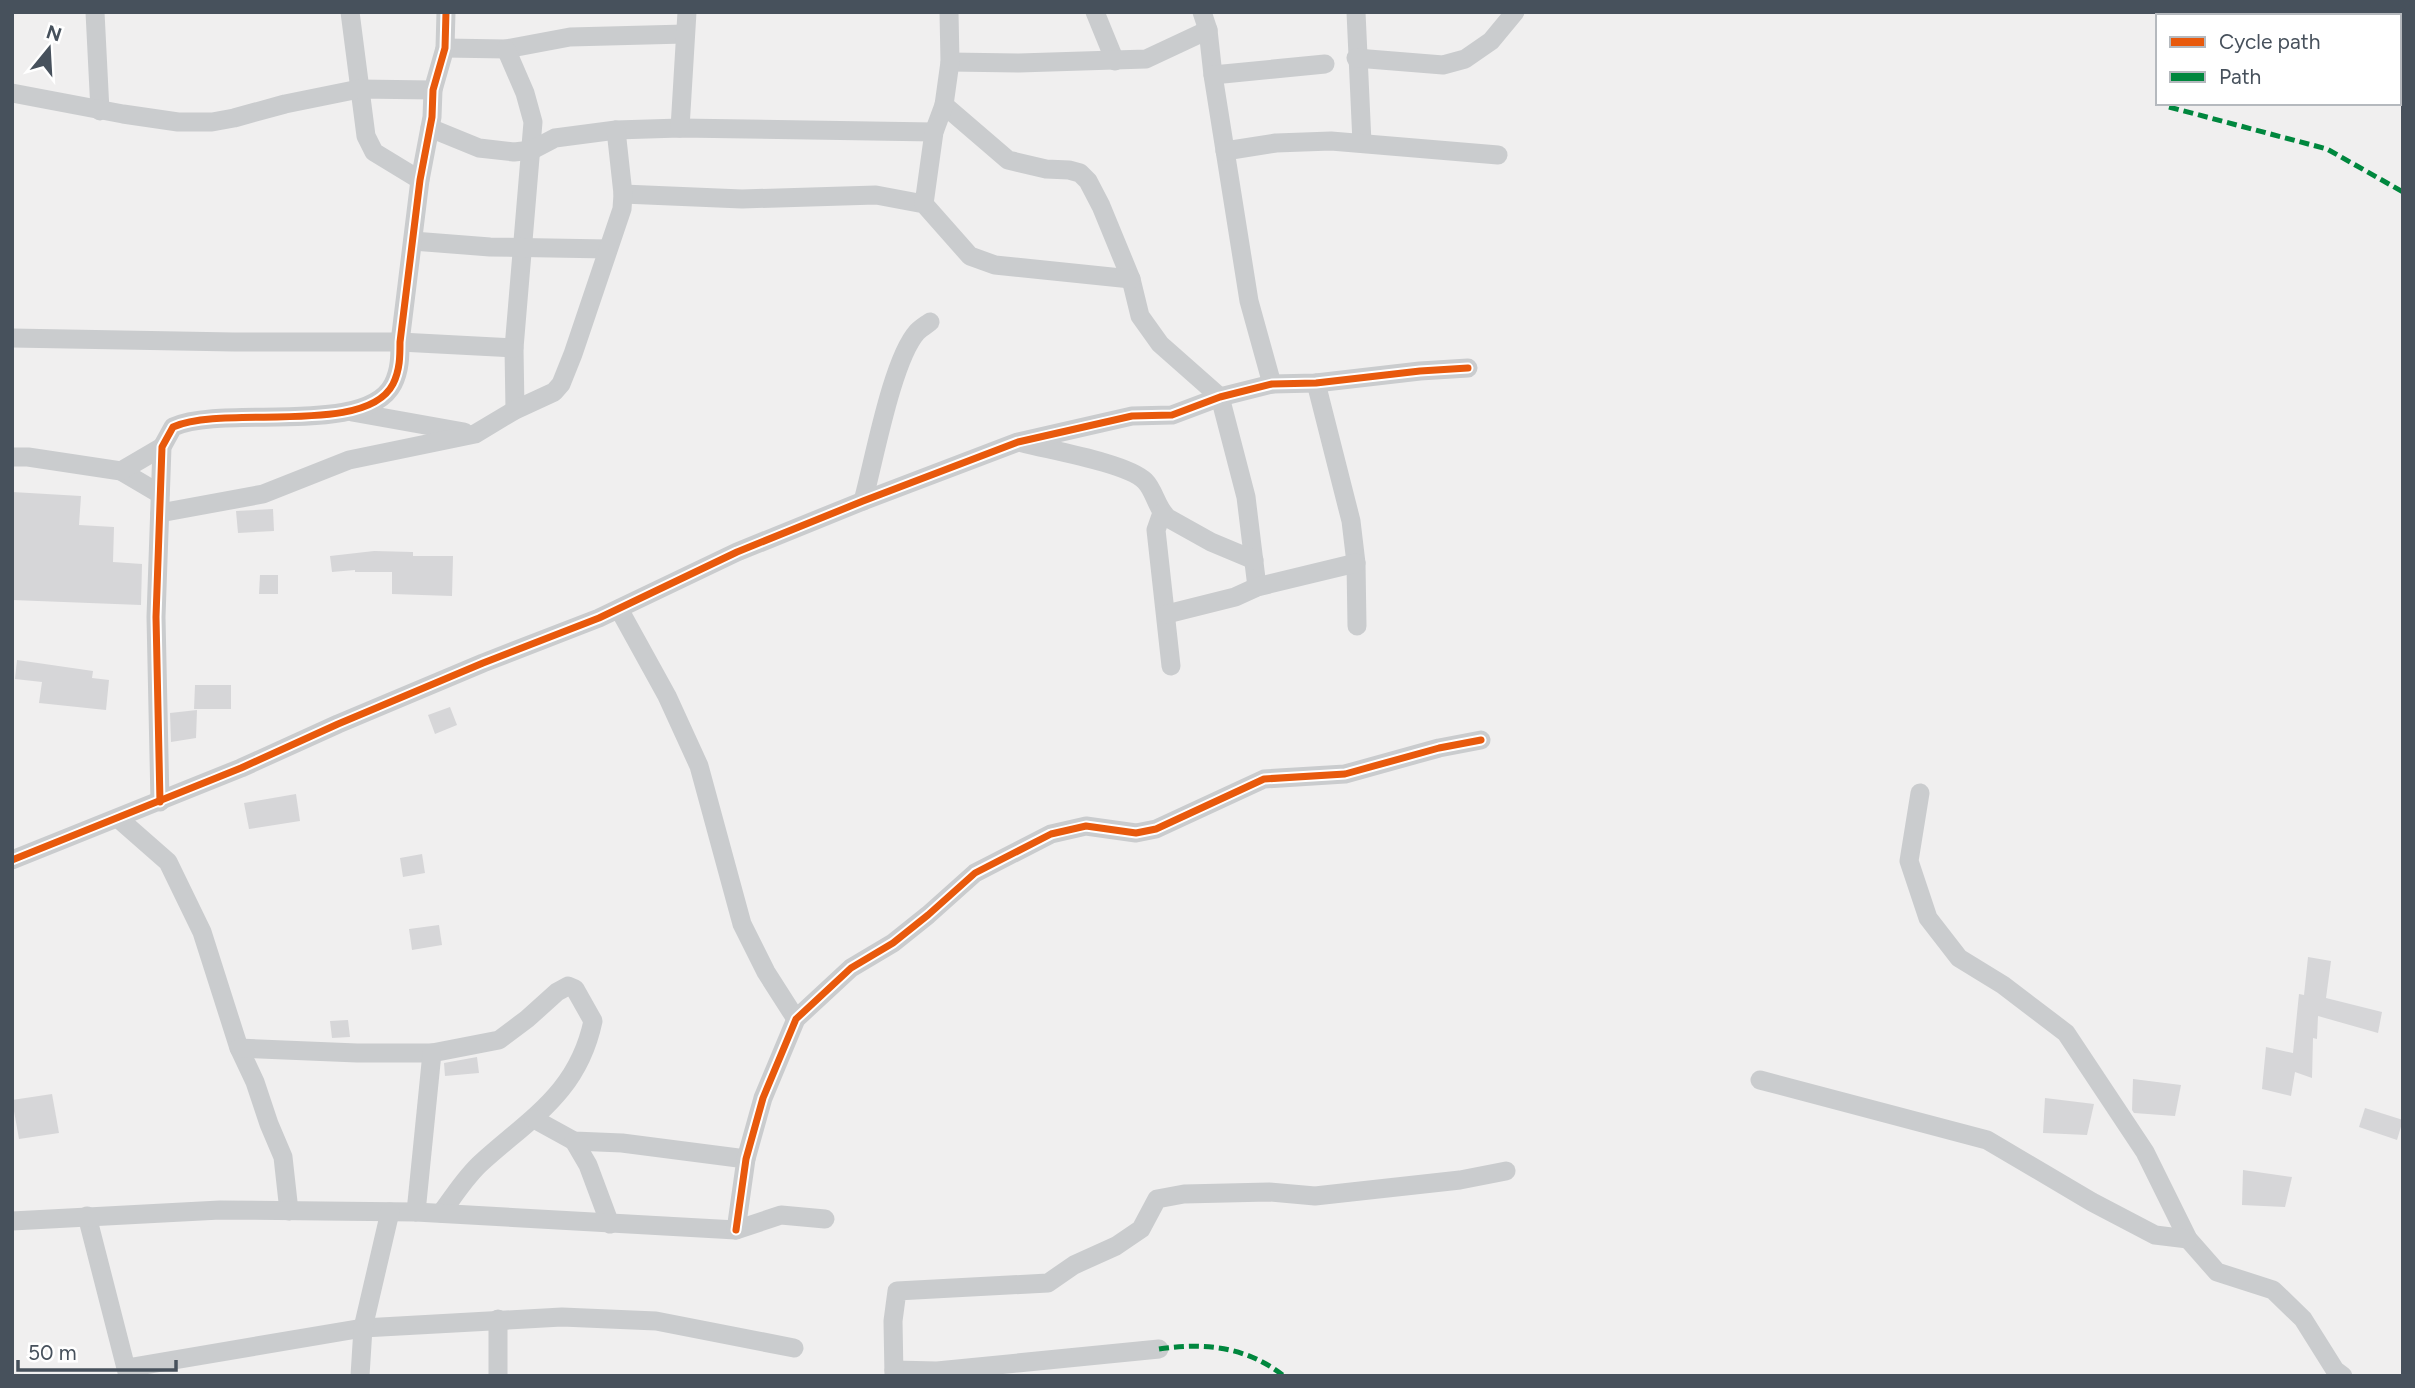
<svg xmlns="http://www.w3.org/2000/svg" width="2415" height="1388" font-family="Figtree,sans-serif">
<rect width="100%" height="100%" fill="#f0efef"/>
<g fill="#d6d6d8">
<path d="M12,492L81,496L79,525L114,527L113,562L142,564L141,605L12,600Z"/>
<path d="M273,509L274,531L238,533L236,511Z"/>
<path d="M374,551L413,552V556H453L452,596L392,594V572H355V570L332,572L330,556Z"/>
<path d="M260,575H278V594H259Z"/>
<path d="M17,660L93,671L92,678L109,680L106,710L39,703L42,682L15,679Z"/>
<path d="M195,685H231V709H194Z"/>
<path d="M450,707L457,725L435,734L428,715Z"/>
<path d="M197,710L196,738L171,742L170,713Z"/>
<path d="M296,794L300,821L249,829L244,803Z"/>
<path d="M422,854L425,873L403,877L400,858Z"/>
<path d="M439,925L442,945L412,950L409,929Z"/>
<path d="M2308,957L2331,961L2326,998L2382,1012L2378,1033L2318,1016L2317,1039L2313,1038L2312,1078L2295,1072L2291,1096L2262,1089L2266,1047L2293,1053L2299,994L2304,995Z"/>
<path d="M348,1020L350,1037L332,1038L330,1021Z"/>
<path d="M477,1057L479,1073L445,1076L444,1063Z"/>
<path d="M2133,1079L2181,1085L2175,1116L2134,1113L2132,1110Z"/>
<path d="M52,1094L59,1133L19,1139L12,1100Z"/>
<path d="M2045,1098L2094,1104L2087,1135L2043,1133Z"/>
<path d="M2365,1108L2403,1120L2397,1140L2359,1127Z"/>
<path d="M2243,1170L2292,1177L2285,1207L2242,1205Z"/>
</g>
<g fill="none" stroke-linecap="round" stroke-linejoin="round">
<g stroke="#caccce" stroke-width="19">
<path d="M95,12L100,111"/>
<path d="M350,12L366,136L374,152L420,180"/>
<path d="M1095,12L1115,61"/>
<path d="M1202,12L1208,30L1213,75L1249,301L1272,384"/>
<path d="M1356,12L1362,143"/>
<path d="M2232,16L2245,12"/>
<path d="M445,48L506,49L570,37L685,34"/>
<path d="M506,49L525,93L533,122L514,348L515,410"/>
<path d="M1356,58L1443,65L1465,59L1491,41L1515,12"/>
<path d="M950,62L1019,63L1146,59L1208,30"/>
<path d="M1213,75L1325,64"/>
<path d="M12,93L123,114L178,122H212L234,118L285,104L359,89L433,90"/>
<path d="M944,105L1008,160L1046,169L1069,170L1080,173L1088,181L1101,206L1131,279L1140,316L1160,344L1220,397L1246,497L1257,587"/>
<path d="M430,128L479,148L514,152L532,150L555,138L616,130L680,128L934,132"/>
<path d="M680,128L687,12"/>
<path d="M1225,151L1276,143L1331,141L1498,155"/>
<path d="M623,194L742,199L876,195L924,204L970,256L995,265L1131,279"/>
<path d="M924,204L934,132L944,105L950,62L949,12"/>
<path d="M413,241L490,247L608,249"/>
<path d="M12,338L234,342H400L514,348"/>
<path d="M1316,383L1351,521L1356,563L1357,626"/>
<path d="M352,412L464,432"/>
<path d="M1023,443C1049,450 1127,463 1145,481C1155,491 1156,508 1168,518L1211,542L1254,560"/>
<path d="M12,457H28L121,471L160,494"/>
<path d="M121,471L162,447"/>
<path d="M863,501C874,461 892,360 917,332C921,328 926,325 930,322"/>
<path d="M160,513L263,494L349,460L475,434L515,410L554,392L561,384L573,354L622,209L623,194L616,130"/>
<path d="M1162,513L1156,530L1171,666"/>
<path d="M619,609L667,696L699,766L742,924L766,972L796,1019"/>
<path d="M1167,614L1235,597L1257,587L1356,563"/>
<path d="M1920,793L1909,861L1928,918L1959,958L2003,985L2066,1033L2145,1152L2188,1239L2217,1272L2273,1290L2303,1319L2335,1370L2343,1376"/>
<path d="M160,802L156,617L162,447L173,427C225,404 366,437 393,384C400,370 400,356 400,342L420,180L432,117L433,90L445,48L446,12"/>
<path d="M119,819L168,862L202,932L239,1048L255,1082L269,1124L283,1157L289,1211"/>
<path d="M12,860L241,768L338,724L483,663L599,618L737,552L863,501L1018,442L1132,416L1172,415L1220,397L1272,384L1316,383L1420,371L1468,368"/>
<path d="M239,1048L357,1053H432L499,1040L527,1019L557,992L568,986L575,989L593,1021C578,1092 532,1117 482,1162C466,1176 454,1196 441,1213"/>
<path d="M1760,1080L1987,1140L2092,1202L2155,1235L2188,1239"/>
<path d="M534,1119L574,1141L622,1143L746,1159"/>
<path d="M574,1141L588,1165L610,1224"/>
<path d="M416,1212L432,1053"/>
<path d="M87,1216L128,1376"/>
<path d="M12,1221L220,1210L416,1212L736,1230L781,1215L825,1219"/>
<path d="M736,1230L746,1159L763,1098L796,1019L851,968L893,943L928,915L975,873L1051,834L1086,826L1136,833L1156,829L1264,779L1345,774L1439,748L1481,740"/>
<path d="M498,1319V1376"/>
<path d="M127,1368L363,1328L562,1317L656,1321L794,1348"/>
<path d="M894,1370L937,1371L1159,1349"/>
<path d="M360,1376L363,1328L390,1212"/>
<path d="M894,1376L893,1321L897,1291L1048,1283L1074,1265L1116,1246L1141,1229L1157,1199L1184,1194L1269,1192L1315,1196L1460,1180L1506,1171"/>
</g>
<g stroke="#00873e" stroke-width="5" stroke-dasharray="10 5" stroke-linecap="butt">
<path d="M2345,12L2348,16"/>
<path d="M2399,91L2403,93"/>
<path d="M2169,107L2327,149L2403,192"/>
<path d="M1159,1349C1205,1342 1247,1347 1284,1376"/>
</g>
<defs>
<g id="cycleway">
<path d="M160,802L156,617L162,447L173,427C225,404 366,437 393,384C400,370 400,356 400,342L420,180L432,117L433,90L445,48L446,12"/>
<path d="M12,860L241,768L338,724L483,663L599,618L737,552L863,501L1018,442L1132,416L1172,415L1220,397L1272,384L1316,383L1420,371L1468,368"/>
<path d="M736,1230L746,1159L763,1098L796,1019L851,968L893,943L928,915L975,873L1051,834L1086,826L1136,833L1156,829L1264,779L1345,774L1439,748L1481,740"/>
</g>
</defs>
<use href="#cycleway" stroke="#fff" stroke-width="11"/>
<use href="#cycleway" stroke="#e8590c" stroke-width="7"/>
</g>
<rect width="2415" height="1388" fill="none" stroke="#47515c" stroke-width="28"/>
<rect x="2156" y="14" width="245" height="91" fill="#ffffff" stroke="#b5b9be" stroke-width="2"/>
<rect x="2170" y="37" width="35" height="10" fill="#e8590c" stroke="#b5b9be" stroke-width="2"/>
<text x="2219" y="49" font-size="21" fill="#47515c">Cycle path</text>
<rect x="2170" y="72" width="35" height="10" fill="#00873e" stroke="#b5b9be" stroke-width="2"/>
<text x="2219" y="84" font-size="21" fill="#47515c">Path</text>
<g transform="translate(49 49) rotate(18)" stroke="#ffffff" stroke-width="5" paint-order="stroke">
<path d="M0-5L12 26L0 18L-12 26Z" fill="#47515c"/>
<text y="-10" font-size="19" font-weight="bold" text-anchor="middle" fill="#47515c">N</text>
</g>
<path d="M18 1360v10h158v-10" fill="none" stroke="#47515c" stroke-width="3.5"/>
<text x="28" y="1360" font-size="21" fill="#47515c" stroke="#ffffff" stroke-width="5" paint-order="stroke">50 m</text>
</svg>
